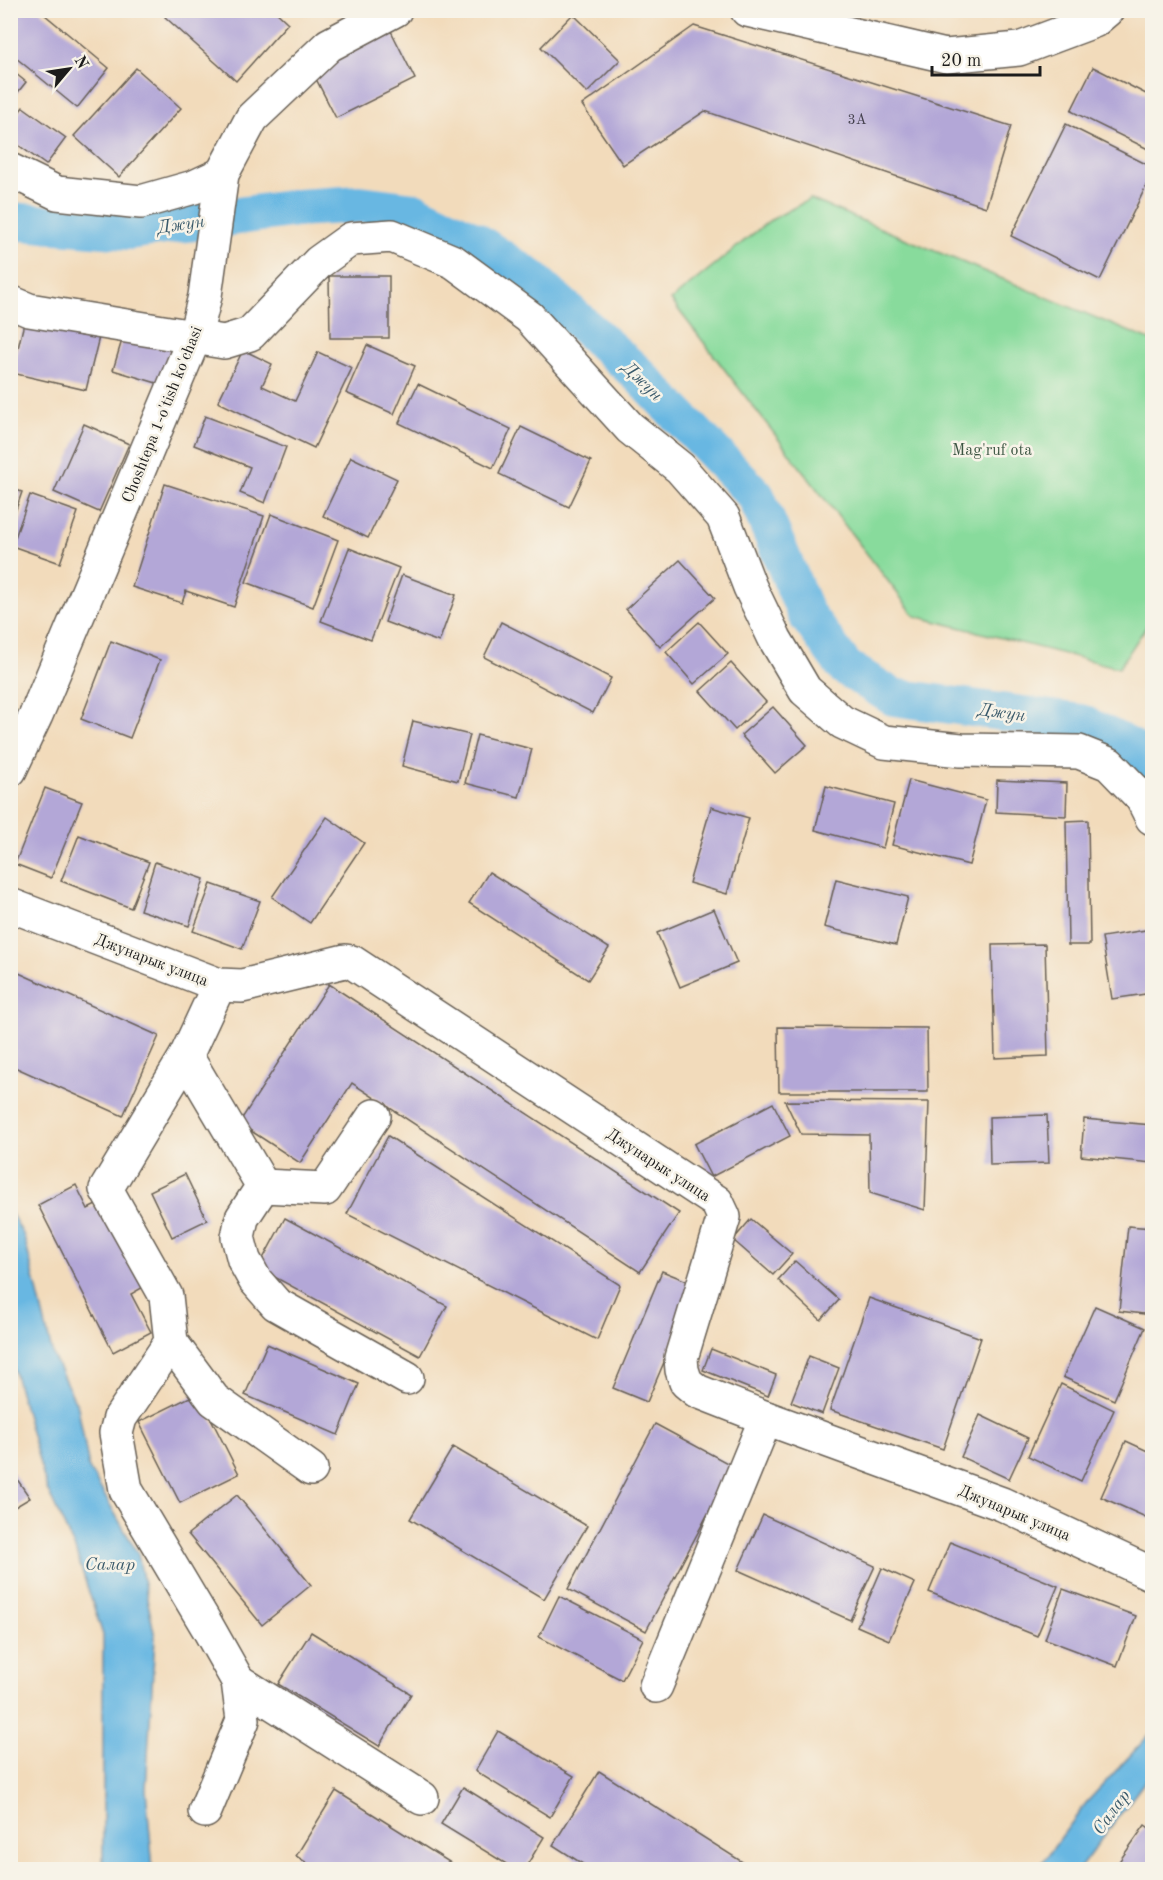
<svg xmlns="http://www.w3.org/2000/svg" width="1163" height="1880" font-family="'Old Standard TT',serif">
<rect width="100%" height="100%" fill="#f7f3e8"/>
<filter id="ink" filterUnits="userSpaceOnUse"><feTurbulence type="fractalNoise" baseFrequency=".0167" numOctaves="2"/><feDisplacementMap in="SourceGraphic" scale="12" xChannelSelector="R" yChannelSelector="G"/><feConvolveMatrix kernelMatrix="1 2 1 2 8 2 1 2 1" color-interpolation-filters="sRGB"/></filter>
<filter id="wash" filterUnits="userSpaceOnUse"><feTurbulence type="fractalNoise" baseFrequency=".008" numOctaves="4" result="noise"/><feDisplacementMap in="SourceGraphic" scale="24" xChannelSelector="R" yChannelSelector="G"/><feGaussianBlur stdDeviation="1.35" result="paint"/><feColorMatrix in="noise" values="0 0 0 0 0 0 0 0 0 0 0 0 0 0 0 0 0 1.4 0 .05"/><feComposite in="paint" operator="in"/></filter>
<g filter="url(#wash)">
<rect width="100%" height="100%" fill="#f2dbbb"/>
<path fill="#88db9c" stroke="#527c5c" stroke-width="1.5" d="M810,199L1152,341V618L1119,668L915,616L671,300L769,221Z"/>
<g fill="#67b7e2" stroke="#426a7f" stroke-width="1.5">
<path d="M10,1211L24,1236L53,1356L78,1407L89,1468L138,1554L155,1637L146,1789L153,1869H103V1635L75,1549L47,1489L11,1360Z"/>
<path d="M1152,1732V1772L1079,1869H1038L1086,1803Z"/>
</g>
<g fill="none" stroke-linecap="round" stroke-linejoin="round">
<path stroke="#67b7e2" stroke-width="38" d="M10,221L129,231L297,208L360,204L414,211L474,240L531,278L639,375L756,496L806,614L845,667L893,697L1081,723L1130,747L1152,777"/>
</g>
<g id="blocks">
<g fill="#b3a7d7">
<path d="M10,10H39L109,68L77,108L10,53Z"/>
<path d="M171,10H274L288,23L236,81L165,17Z"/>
<path d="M573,14L620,60L587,93L541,47Z"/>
<path d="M694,26L1011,126L986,207L705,111L623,165L582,105Z"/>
<path d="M390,29L415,79L336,118L311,69Z"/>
<path d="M1093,67L1152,97V151L1071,111Z"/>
<path d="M136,68L181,108L119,177L74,136Z"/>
<path d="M10,69L26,82L10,102Z"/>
<path d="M23,107L66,138L46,165L10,139V124Z"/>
<path d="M1066,124L1152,167V174L1100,280L1011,236Z"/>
<path d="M329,276H389V338H330Z"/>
<path d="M25,319L99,337L86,390L12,373Z"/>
<path d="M125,330L172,345L160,384L113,370Z"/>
<path d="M367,345L415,366L394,414L346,393Z"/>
<path d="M243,350L272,364L262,386L295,401L318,352L352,368L314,448L218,402Z"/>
<path d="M418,384L511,429L493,468L399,423Z"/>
<path d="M205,416L286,447L265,503L240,493L250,467L194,445Z"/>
<path d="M84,424L129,444L99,512L54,492Z"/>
<path d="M521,427L591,461L569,507L499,474Z"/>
<path d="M351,457L397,479L368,538L323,516Z"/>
<path d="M165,484L264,516L234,607L186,591L182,603L132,587Z"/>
<path d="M10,488L22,492L11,524H10Z"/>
<path d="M30,495L78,512L60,563L12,546Z"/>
<path d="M271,514L338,540L313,607L246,582Z"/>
<path d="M349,548L399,568L371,640L321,621Z"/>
<path d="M680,560L715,598L660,647L626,609Z"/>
<path d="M402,575L456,595L439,642L385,622Z"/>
<path d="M501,622L611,678L593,713L484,657Z"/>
<path d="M699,622L728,654L694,684L666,652Z"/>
<path d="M111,641L160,660L130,738L81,719Z"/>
<path d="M731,663L766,702L735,730L700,691Z"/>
<path d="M773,707L807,745L775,773L741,735Z"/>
<path d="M413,721L470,735L458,781L402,766Z"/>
<path d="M477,735L532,749L519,797L465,783Z"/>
<path d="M909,780L986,800L969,865L892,845Z"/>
<path d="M997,780L1067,783L1066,816L996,812Z"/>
<path d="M826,786L894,804L883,848L815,830Z"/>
<path d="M45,788L82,802L51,878L15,864Z"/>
<path d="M711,807L749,818L727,894L689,883Z"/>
<path d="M327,817L364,843L310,923L272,897Z"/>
<path d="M1088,820L1090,945H1068L1066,821Z"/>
<path d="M79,835L149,862L131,908L61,881Z"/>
<path d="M155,862L204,879L189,926L140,910Z"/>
<path d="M489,872L609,948L588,980L469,903Z"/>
<path d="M836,879L908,897L896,945L824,927Z"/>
<path d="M211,884L260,901L242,949L193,931Z"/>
<path d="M714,909L737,963L680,987L657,933Z"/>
<path d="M1152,929V993L1112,999L1102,937Z"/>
<path d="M1045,944L1048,1056L995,1058L992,945Z"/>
<path d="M10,969L159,1036L123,1116L10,1065Z"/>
<path d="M329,984L679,1213L640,1272L352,1083L300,1163L239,1123Z"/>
<path d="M778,1027L927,1028L928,1092H779Z"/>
<path d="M785,1101L929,1102L925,1210L870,1193L869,1135L801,1134Z"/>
<path d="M773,1103L790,1136L711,1177L694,1144Z"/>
<path d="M1047,1115L1049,1163L990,1165L989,1117Z"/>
<path d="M1084,1119L1152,1125V1163L1081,1156Z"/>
<path d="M388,1136L620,1285L597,1340L347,1214Z"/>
<path d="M185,1174L207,1220L172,1237L150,1191Z"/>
<path d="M76,1185L88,1209L104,1201L147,1285L131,1294L151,1332L113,1352L38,1205Z"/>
<path d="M285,1218L447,1306L420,1356L258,1268Z"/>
<path d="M751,1219L792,1254L773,1275L733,1240Z"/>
<path d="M1128,1226L1152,1228V1315L1119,1311Z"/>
<path d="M795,1261L839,1300L821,1320L778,1280Z"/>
<path d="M662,1271L697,1285L647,1402L613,1388Z"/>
<path d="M869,1298L981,1338L943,1449L830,1410Z"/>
<path d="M1095,1306L1145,1328L1114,1400L1063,1377Z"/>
<path d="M267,1344L359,1384L338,1435L245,1395Z"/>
<path d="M711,1349L776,1375L768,1396L703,1370Z"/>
<path d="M809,1356L839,1368L822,1414L791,1402Z"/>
<path d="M1151,1362H1152V1391L1146,1389Z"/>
<path d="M1061,1384L1114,1410L1081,1481L1028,1456Z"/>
<path d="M198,1393L239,1474L180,1503L139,1422Z"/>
<path d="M980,1415L1028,1438L1009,1479L961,1457Z"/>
<path d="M655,1424L733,1466L646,1631L568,1589Z"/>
<path d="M1126,1441L1152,1453V1513L1150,1519L1101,1497Z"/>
<path d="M453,1447L587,1526L544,1599L410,1519Z"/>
<path d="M10,1469L30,1498L10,1510Z"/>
<path d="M237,1495L311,1585L262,1625L188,1534Z"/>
<path d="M763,1515L875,1566L850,1620L738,1570Z"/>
<path d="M950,1542L1058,1586L1037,1636L929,1592Z"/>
<path d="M882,1568L915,1583L889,1640L857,1626Z"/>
<path d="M1063,1589L1136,1616L1117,1666L1045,1639Z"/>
<path d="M559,1596L643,1639L622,1680L539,1637Z"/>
<path d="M311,1632L411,1694L379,1746L278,1684Z"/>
<path d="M498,1731L574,1776L550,1817L475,1771Z"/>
<path d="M599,1771L755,1870H592L553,1845Z"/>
<path d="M463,1787L544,1837L524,1870H516L441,1824Z"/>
<path d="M336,1791L462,1870H318L296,1856Z"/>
<path d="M1145,1825L1152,1830V1870H1113Z"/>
</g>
</g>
</g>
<g filter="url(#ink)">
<use href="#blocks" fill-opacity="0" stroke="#675f54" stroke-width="1.5"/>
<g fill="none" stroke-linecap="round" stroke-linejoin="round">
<defs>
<g id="minor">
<path d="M747,10L946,56L1019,49L1094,21L1107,10"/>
<path d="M10,170L57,193L141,202L194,187L222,174"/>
<path d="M10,302L29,310L224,342L250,334L319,262L351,239L392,236L454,262L529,317L630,428L680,468L723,517L750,587L775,639L805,690L842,722L884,742L961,750L1079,752L1109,764L1142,798L1152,818"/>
<path d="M10,770L36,715L195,336L205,296L222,174L252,118L329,45L395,10"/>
<path d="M10,905L219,985L242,986L345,961L352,962L717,1202L724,1217L681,1358L682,1370L686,1382L697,1391L766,1418L1002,1504L1152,1574"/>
<path d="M186,1056L263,1186L242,1218L238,1237L244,1260L255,1280L276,1304L407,1378"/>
<path d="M263,1186L325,1189L374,1116"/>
<path d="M171,1342L214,1400L311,1469"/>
<path d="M238,1681L422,1798"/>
<path d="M656,1686L766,1418"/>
<path d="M205,1811L243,1720L238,1681L207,1626L126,1490L116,1433L120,1418L171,1342L166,1296L106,1189L186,1056L219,985"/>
</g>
</defs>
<use href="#minor" stroke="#675f54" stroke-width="36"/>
<use href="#minor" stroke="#fff" stroke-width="33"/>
</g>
</g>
<g text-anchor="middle" stroke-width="5" stroke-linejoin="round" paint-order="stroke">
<g font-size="14" fill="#423f4b">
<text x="857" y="124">3A</text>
</g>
<g font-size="16" fill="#1c1c1c" stroke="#f7f3e8">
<text transform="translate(161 414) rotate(-68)" y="6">Choshtepa 1-o'tish ko'chasi</text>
<text transform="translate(152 959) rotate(21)" y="6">Джунарык улица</text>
<text transform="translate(659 1164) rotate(33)" y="6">Джунарык улица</text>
<text transform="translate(1015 1512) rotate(23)" y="6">Джунарык улица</text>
</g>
<g font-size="16" fill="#3c5542" stroke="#f7f3e8">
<text x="992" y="455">Mag'ruf ota</text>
</g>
<g font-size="18" font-style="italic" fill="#3a5a6b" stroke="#f7f3e8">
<text transform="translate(181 224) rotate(-8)" y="6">Джун</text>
<text transform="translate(643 381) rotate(44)" y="6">Джун</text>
<text transform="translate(1002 712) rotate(8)" y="6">Джун</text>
<text x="110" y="1570">Салар</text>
<text transform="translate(1111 1812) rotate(-54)" y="6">Салар</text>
</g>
</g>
<rect width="1163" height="1880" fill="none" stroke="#f7f3e8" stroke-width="36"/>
<g transform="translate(69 69) rotate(61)" stroke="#f7f3e8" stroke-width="4.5" paint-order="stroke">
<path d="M0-4.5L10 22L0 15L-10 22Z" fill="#1c1c1c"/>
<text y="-9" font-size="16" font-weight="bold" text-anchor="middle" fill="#1c1c1c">N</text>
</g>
<path d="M932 66v9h108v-9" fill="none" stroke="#1c1c1c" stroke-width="3"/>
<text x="941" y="66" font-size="18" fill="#1c1c1c" stroke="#f7f3e8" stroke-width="4.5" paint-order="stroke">20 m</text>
</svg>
